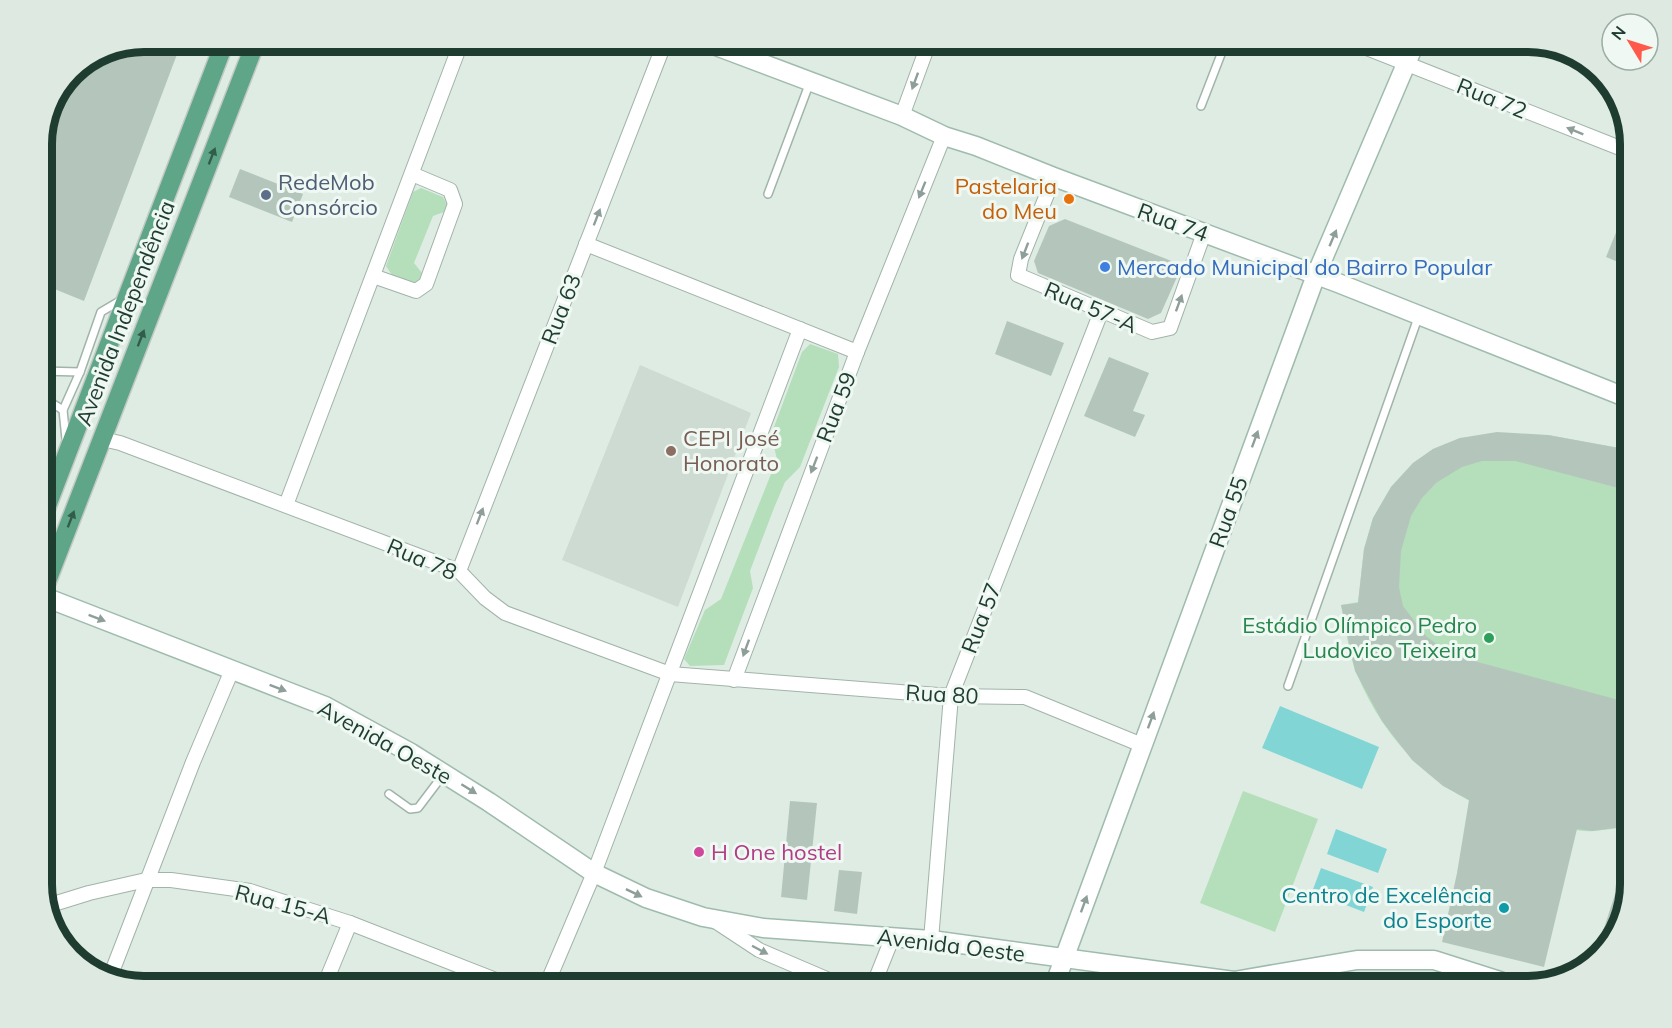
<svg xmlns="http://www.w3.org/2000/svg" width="1672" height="1028" font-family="Mulish,sans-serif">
<rect width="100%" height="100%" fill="#dfece4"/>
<path fill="#cddbd2" d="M640,365L751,413L678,607L562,560Z"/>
<g fill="#b5dfba">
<path d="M421,188L443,197L447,205L444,212L433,216L414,263L422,273L420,281L414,283L392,275L386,266L413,192Z"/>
<path d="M810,344L838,354L839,367L800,467L785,482L774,508L750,571L753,588L724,665L690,666L684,659L705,610L721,599L777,459L771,435L802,352Z"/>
<path d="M1548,435L1630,450V826C1618,828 1606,830 1594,831C1582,832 1569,829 1558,827C1462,816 1392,760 1356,672C1348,652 1346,626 1341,605L1358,602L1364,549L1373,518L1391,487L1413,463L1433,449L1460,438Z"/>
<path d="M1243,791L1318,819L1275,932L1200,903Z"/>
</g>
<g fill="#81d6d5">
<path d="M1280,706L1379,747L1362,789L1262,748Z"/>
<path d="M1336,829L1387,849L1378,873L1327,854Z"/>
<path d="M1321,868L1373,887L1364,912L1312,892Z"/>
</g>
<g fill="#b4c6bc">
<path d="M179,49L84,301L42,284V138L72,72L106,50Z"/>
<path d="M240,169L303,194L292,222L229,197Z"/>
<path d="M1630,198V267L1606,257Z"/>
<path d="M1065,219L1174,262L1177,277L1161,313L1148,319L1038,273L1034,261L1049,226Z"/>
<path d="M1007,321L1064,343L1051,376L995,354Z"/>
<path d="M1109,357L1149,373L1133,411L1145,415L1135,437L1084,416Z"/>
<path d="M1497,432L1548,435L1630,450V491L1515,461H1482L1462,467L1436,483L1422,498L1411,516L1401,551L1399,587L1403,606L1426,636L1442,648L1459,657L1630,703V826L1592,831L1577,829L1544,967L1442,942L1457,873L1469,800L1443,786L1412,760L1382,721L1355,671L1341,605L1358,603L1364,549L1373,518L1391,487L1413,463L1433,449L1460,438Z"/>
<path d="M790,801L817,803L807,900L781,897Z"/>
<path d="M1627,857H1630V884L1616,935L1595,956Z"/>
<path d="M839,870L862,872L857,914L834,911Z"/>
</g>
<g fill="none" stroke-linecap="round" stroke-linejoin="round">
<defs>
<g id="lane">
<path d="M1201,106L1225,44"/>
<path d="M768,194L810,82"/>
<path d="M42,371L80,372"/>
<path d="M42,397L63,410"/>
<path d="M66,439L63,410L80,372L101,312L123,299"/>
<path d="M1288,686L1419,315"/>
<path d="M389,794L410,809L418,808L443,775"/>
</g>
<g id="street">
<path d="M1354,43L1630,152"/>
<path d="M902,116L928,45"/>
<path d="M1054,177L1021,259L1018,275L1152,332L1170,328L1204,233"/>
<path d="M586,244L857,352"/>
<path d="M373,276L416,291L426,284L455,204L450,190L412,174"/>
<path d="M102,439L120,443L459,571L485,598L505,613L670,674L951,696L1025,697L1142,745"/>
<path d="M286,505L459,48"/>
<path d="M459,571L663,47"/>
<path d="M734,680L857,352L944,136"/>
<path d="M47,906L89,893L146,880H171L250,891L350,923L511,986"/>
<path d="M715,921L759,950L843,986"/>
<path d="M931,940L951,696L1101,312"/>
<path d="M110,977L193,762L232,670"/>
<path d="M324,986L350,923"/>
<path d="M546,986L594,873L800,329"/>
<path d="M873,986L893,936"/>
</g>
<g id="secondary">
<path d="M716,46L902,116L944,136L976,146L1054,177L1338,283L1630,399"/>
<path d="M42,596L325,706L411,753L489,802L594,873L646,898L703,917L763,928L931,940L1234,981L1357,960H1434L1500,981L1508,986"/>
<path d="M1054,986L1316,275L1415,43"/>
</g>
<g id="primary">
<path d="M42,519L222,49"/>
<path d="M42,594L253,49"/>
</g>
</defs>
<use href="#lane" stroke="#a1b4aa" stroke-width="10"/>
<use href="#street" stroke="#a1b4aa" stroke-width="16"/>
<use href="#secondary" stroke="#9fbbad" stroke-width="21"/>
<use href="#primary" stroke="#c0c9c5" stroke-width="21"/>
<use href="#lane" stroke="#fff" stroke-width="7"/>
<use href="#street" stroke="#fff" stroke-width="14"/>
<use href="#secondary" stroke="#fff" stroke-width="18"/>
<use href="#primary" stroke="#5fa588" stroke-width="18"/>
</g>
<defs><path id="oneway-solid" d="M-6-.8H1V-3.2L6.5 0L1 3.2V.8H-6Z" transform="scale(1.5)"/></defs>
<g fill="#8e9e98">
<use href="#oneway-solid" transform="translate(915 81) rotate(110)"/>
<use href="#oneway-solid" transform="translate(1575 131) rotate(-158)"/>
<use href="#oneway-solid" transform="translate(922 190) rotate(112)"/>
<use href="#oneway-solid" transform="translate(597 217) rotate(-69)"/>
<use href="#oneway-solid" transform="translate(1333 238) rotate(-67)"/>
<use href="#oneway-solid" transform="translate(1025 251) rotate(111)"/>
<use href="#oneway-solid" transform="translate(1179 303) rotate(-70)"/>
<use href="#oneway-solid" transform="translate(1255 439) rotate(-70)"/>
<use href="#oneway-solid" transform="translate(814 465) rotate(111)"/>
<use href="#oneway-solid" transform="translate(480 516) rotate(-69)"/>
<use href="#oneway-solid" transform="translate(97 618) rotate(21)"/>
<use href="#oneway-solid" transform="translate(746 648) rotate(110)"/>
<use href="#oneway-solid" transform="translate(278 688) rotate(21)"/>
<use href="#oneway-solid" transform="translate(1151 720) rotate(-70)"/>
<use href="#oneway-solid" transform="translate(469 789) rotate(32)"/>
<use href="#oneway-solid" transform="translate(634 893) rotate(26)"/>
<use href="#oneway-solid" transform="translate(1084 904) rotate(-70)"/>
<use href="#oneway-solid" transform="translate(760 950) rotate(28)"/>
</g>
<g fill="#325c4a">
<use href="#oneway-solid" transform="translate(212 156) rotate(-69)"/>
<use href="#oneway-solid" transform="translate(141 338) rotate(-69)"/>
<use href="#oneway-solid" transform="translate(71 519) rotate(-69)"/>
</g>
<circle fill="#5c6f8a" stroke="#eff8f2" stroke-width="2" cx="266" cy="195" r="6"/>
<circle fill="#e8710a" stroke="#eff8f2" stroke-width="2" cx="1069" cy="199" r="6"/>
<circle fill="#3f7fe0" stroke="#eff8f2" stroke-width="2" cx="1105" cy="267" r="6"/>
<circle fill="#8d6e63" stroke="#eff8f2" stroke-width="2" cx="671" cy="451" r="6"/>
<circle fill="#2e9e5b" stroke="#eff8f2" stroke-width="2" cx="1489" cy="638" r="6"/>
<circle fill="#d1479c" stroke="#eff8f2" stroke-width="2" cx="699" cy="852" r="6"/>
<circle fill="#0f9aa8" stroke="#eff8f2" stroke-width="2" cx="1504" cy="908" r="6"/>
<g text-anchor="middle" stroke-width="6" stroke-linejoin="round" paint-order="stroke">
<g font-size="22" fill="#1e3d30" stroke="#eff8f2">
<text transform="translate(1492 98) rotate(22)" y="8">Rua 72</text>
<text transform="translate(1173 222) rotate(20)" y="8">Rua 74</text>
<text transform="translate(1091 307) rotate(23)" y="8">Rua 57-A</text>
<text transform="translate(561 309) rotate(-69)" y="8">Rua 63</text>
<text transform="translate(125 313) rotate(-69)" y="8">Avenida Independência</text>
<text transform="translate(836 407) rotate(-69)" y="8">Rua 59</text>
<text transform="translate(1228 512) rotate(-70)" y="8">Rua 55</text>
<text transform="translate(422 559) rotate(23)" y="8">Rua 78</text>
<text transform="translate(981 618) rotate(-69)" y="8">Rua 57</text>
<text transform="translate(942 694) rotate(3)" y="8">Rua 80</text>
<text transform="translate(385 742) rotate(29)" y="8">Avenida Oeste</text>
<text transform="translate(283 904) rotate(15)" y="8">Rua 15-A</text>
<text transform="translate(951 945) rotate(7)" y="8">Avenida Oeste</text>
</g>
<g font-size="22" fill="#4e5e75" stroke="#eff8f2" text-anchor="start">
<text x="278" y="190">RedeMob<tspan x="278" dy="25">Consórcio</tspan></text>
</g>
<g font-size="22" fill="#c56008" stroke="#eff8f2" text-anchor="end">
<text x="1057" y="194">Pastelaria<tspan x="1057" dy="25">do Meu</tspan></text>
</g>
<g font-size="22" fill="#366cbe" stroke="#eff8f2" text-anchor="start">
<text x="1117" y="275">Mercado Municipal do Bairro Popular</text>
</g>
<g font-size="22" fill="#785e54" stroke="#eff8f2" text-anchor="start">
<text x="683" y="446">CEPI José<tspan x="683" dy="25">Honorato</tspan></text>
</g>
<g font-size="22" fill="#27864d" stroke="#eff8f2" text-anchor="end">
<text x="1477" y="633">Estádio Olímpico Pedro<tspan x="1477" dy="25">Ludovico Teixeira</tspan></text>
</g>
<g font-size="22" fill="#b23c85" stroke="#eff8f2" text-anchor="start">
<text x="711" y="860">H One hostel</text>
</g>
<g font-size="22" fill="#0d838f" stroke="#eff8f2" text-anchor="end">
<text x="1492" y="903">Centro de Excelência<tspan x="1492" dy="25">do Esporte</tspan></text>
</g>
</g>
<path d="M0 0H1672V1028H0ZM144 52H1528A92 92 0 0 1 1620 144V884A92 92 0 0 1 1528 976H144A92 92 0 0 1 52 884V144A92 92 0 0 1 144 52Z" fill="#dee9e2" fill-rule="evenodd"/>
<path fill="none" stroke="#1e3d30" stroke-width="8" d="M144 52H1528A92 92 0 0 1 1620 144V884A92 92 0 0 1 1528 976H144A92 92 0 0 1 52 884V144A92 92 0 0 1 144 52Z"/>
<g transform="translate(1630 42) rotate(308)"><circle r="28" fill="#eff8f2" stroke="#9bada4" stroke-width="1.5"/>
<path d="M0-4.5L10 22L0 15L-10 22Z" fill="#fe594b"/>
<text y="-9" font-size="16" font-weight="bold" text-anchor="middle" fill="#1e3d30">N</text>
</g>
</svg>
